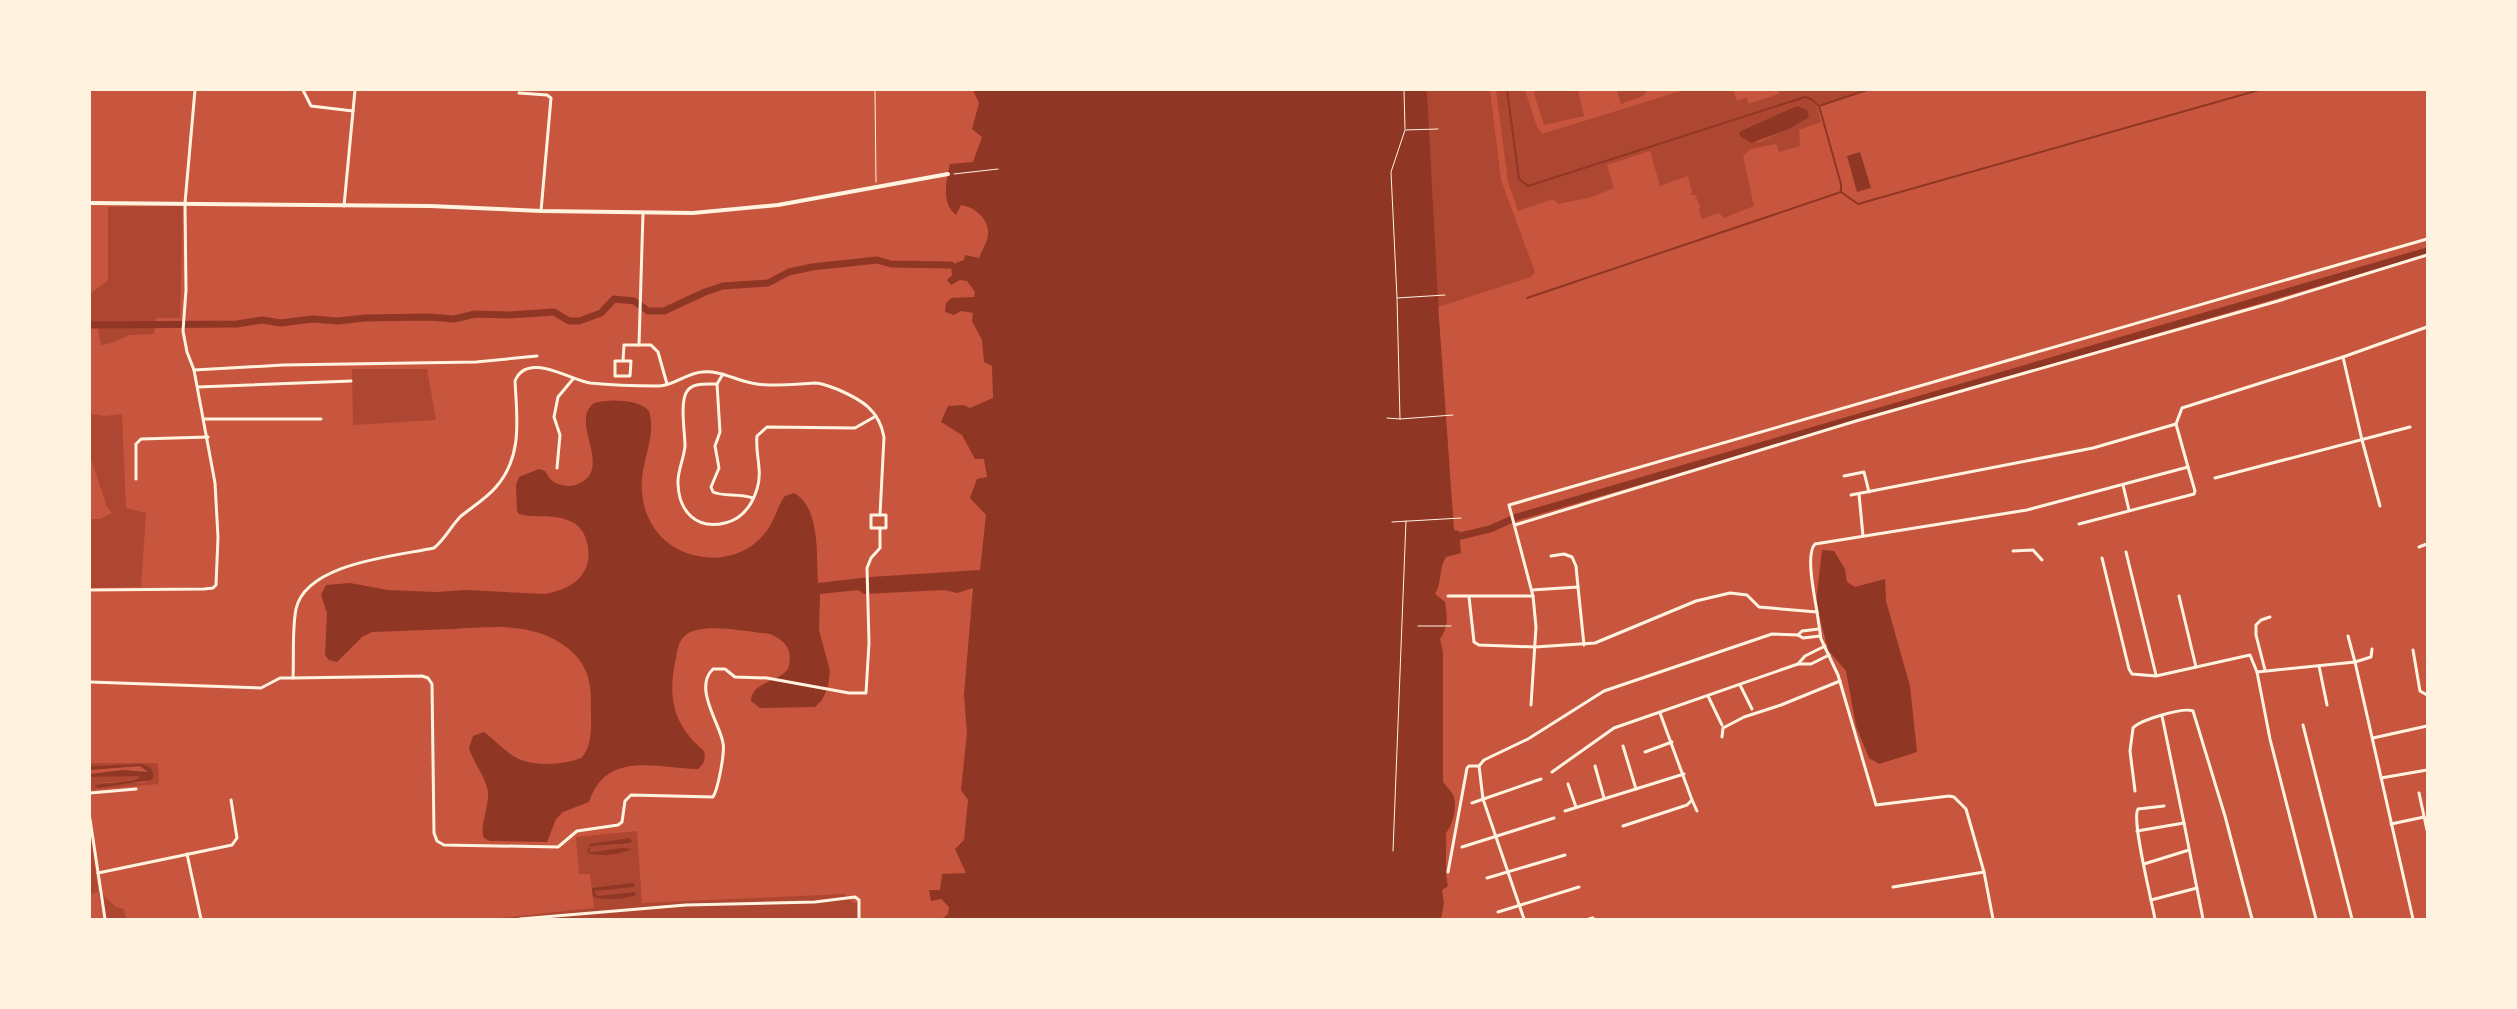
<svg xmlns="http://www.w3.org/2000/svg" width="2517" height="1009" font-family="'Varela Round',sans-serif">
<rect width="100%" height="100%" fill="#c8553d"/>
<g fill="#ae4732" fill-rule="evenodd">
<path d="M1427,90H1490L1501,180L1535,272L1531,277L1438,307Z"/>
<path d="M1496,90H1525L1537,127L1542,134L1684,90H1733L1737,101L1747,97L1748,104L1779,94L1778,90H1864L1821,105L1816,102L1821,122L1799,130L1800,146L1779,152L1776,144L1750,149L1743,156L1754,206L1724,218L1719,213L1702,219L1698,209L1701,208L1695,195H1690L1692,192L1688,176L1660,186L1650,151L1607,165L1614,188L1592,197L1558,204L1553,199L1518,211L1508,182ZM1797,106L1787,130L1759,142L1745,141L1774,118Z"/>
<path d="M1536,90H1578L1584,116L1544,125L1534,93Z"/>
<path d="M1617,90H1647L1643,96L1621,104Z"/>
<path d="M180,206L183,207L180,318H156L154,334L130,335L112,343L101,345L97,322H90V294L108,280V207Z"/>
<path d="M352,369H427L436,420L353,425Z"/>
<path d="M90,414L105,416L122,414L126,508L146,513L141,587L90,588V519H100L112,513L107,507L90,456Z"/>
<path d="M90,763H158L159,784L90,790V777L136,775L140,776L136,780L99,783H143L154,776L142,764L90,766Z"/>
<path d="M90,831L98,891L116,907L124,909L126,919H104L98,892L90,894Z"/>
<path d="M637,831L642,903L844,894L852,902L857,903L859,919H492L594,908L590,874H579L576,837Z"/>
</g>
<g fill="#8f3625">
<path d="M973,90H1427L1439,318L1454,530L1459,531L1461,553L1446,557C1438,570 1443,580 1435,594L1445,602C1447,616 1449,626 1440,639L1443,652V782C1446,786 1451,791 1453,795C1458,805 1453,825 1446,833C1447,851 1444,869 1448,886L1442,890L1444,903L1441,919H942L948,914L949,907L941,899L931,901L929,890H940L942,874L966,873L955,849L964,840L968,800L961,790L967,733L964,695L973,588L957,593L944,590L864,594L858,590L820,594L819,630L830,671L828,687L822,700L815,707L760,708L751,701C752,681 778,683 788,669C793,651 788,642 770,634C749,632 705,622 687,634C679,639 677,650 676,658C667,697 673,725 704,751C706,759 704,764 698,769C656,768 606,750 589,802L563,812L556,819L547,842L490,841L484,838C479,828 489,808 488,792C486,777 473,762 469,748L473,736L484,732C495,740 503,750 515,757C532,767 563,765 581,758C595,744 590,718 591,700C591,679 585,662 569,649C535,621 493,627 452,629C425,630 399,631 372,632L362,637L337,662L329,660L325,655L327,613L321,595L326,585L350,583L388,590L436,592L465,590L545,594C571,589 592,577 588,547C586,536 582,527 572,522C555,513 537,519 519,514L517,511L516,485L519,477L539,469L545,471C550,479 552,483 562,485C568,487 575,486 580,483C606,471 584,438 586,419C586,412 589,407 594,403C610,399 638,399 649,411C656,433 644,457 642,478C639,516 660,549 698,556C726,562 754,552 770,526C776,516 778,505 785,496L794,493C821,508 816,556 818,583L870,577L980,570L986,515L970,498L977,479L987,477L984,459H975L962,435L941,422L948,406L963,405L970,408L993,398L992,366L984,362L982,340L972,321L973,313L961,311L954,315L945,312L946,303L951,298L974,297L975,292L967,281L960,280L951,285L947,280L952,275L951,265L964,260L965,255L979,258C982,251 987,243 988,235C990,220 975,207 961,205L956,215C941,204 946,180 950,164L973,162L982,137L972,129L979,103Z"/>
<path d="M1797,106L1807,110L1809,117L1787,130L1751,143L1740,136L1739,132Z"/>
<path d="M1860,152L1871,188L1857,192L1847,156Z"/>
<path d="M1822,550L1834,551L1845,569L1847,582L1855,587L1885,579L1886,601L1910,686L1917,752L1879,764L1869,758L1856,726L1846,671L1828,650L1816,603Z"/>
<path d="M142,764L151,768L154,776L151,780L98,788L95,785L136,780L140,776L90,777V774L123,770L148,772L140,766L90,770V766Z"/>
<path d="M630,838L632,841L630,843L590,846L589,852H593L623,848L632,849C622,854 597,858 587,852L590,844Z"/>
<path d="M632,883L635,884L634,887L595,891L596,895L599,896L635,892L636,895C624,900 604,900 593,897L592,888Z"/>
</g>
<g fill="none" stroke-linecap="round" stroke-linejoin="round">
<g stroke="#8f3625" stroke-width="2">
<path d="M1507,90L1519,179L1528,186L1805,97L1811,99L1819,106L1867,90"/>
<path d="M1819,106L1841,184V192"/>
<path d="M1527,298L1841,192L1858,204L2259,90"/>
</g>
<g stroke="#8f3625" stroke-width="7">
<path d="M90,325L237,324L262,320L281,323L312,319L338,321L365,318L430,317L454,319L475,314L509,315L554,312L569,321H579L601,313L614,299L634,301L648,311H664L705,292L723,286L768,283L789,272L812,267L877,260L891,264L951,265"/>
<path d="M1452,538L1490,529L1517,517L2427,251"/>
</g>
<g stroke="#fff3e0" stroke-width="1">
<path d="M875,90L876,182"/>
<path d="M1404,90L1405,129"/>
<path d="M1438,129L1405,130L1391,172L1397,298L1445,295"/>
<path d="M954,174L998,169"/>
<path d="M1397,298L1400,419"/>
<path d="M1387,418L1400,419L1453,415"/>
<path d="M1392,522L1461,518"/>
<path d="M1418,626H1451"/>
<path d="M1393,851L1406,521"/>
</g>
<g stroke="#fff3e0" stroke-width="3">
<path d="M303,90L311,106L353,111"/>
<path d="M519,93L547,95L551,98L541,211"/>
<path d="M344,206L355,90"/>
<path d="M639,345L643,213"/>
<path d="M2343,357L2362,440L2380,506"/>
<path d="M623,361H615V376H630L631,361H623L624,345H651L658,352L667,384"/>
<path d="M194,370L283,365L476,362L537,356"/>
<path d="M723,374L717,384L720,432L715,446L719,468L711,487L713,492C724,497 738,493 753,498"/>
<path d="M717,384C708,384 691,382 686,393C680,405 685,433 685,446C684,459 677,472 678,484C679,512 697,530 725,523C742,519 752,505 757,489C763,471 755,454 757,436L767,427L855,428L876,416"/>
<path d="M198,387L351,381"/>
<path d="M204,419H321"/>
<path d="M557,468L560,435L554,417L558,397L573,379"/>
<path d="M1844,476L1864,472L1869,492"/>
<path d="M2215,478L2410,427"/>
<path d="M136,479V444L141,439L208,437"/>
<path d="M2123,485L2129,510"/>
<path d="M1859,494L1863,536"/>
<path d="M1851,495L2093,448L2176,424"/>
<rect x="871" y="515" width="15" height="13"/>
<path d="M880,515L884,437C879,410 862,400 839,390C831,387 823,383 814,383C795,384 777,387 757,384C738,382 722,370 702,372C687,373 673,386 659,386C640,386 609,385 590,383C570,380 527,351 515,381C517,419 523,456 496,487C487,498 472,507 461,516C451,526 445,539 434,548C396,556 306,563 296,609C292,630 294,656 293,678L422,676L428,678L432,684L434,833L437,841L444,845L558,847L577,831L618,825L622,822L625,801L631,795L713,797C718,789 725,753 723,743C720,724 693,688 713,669H725L735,677L767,678L849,693H866L869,643L867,568L871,558L880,548V528"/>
<path d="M2079,524L2194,494L2195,491L2188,467"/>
<path d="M1515,525L1856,421L2278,301L2427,255"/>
<path d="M2419,547L2427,544"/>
<path d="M2013,551L2033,550L2042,560"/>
<path d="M2126,552L2156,675"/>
<path d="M1551,556L1564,554L1572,557L1576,566L1578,587"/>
<path d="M2102,558L2129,669L2132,674L2156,676L2250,655L2257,672L2270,739L2316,919"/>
<path d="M90,590L204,589L213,588L216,585L218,537L215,483L194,370L187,352L183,331L186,290L185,203L195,90"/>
<path d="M1532,590L1578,587L1584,645"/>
<path d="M1448,596H1533"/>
<path d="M2179,596L2196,667"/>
<path d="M1469,597L1474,642L1479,645L1535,647L1595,643L1696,601L1730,593L1747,595L1759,607L1817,612C1815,598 1805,554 1815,544L2027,510L2188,467L2176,424L2182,408L2343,357L2427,327"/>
<path d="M1817,612L1821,639L1838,675L1876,805L1949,796L1954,797L1966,809L1984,872L1993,919"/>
<path d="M1798,635L1802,631L1819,629"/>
<path d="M2348,636L2355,662L2371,657L2372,649"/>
<path d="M2413,650L2420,691L2427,695"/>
<path d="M1798,664L1805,656L1825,646"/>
<path d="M2319,666L2327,705"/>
<path d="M2265,670L2256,635V625L2261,620L2270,617"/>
<path d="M2257,672L2355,662L2413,919"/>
<path d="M90,682L261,688L280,678H293"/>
<path d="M1740,685L1752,709"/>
<path d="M1708,696L1722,725"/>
<path d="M1531,705L1536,627L1533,596L1509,505L2427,239"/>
<path d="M2162,716L2184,823"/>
<path d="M2303,725L2352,919"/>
<path d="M1722,737L1723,728L1744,717L1781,705L1840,681"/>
<path d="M2373,738L2427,726"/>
<path d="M1623,746L1636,789"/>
<path d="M1645,752L1672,742"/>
<path d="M1595,766L1604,798"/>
<path d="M1552,772L1614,728L1798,664H1811L1829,655"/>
<path d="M2381,778L2427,770"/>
<path d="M1568,784L1576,807"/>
<path d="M2135,791L2130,751L2133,728C2140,720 2183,707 2193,711L2225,816L2252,919"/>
<path d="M90,793L136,789"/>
<path d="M2419,793L2427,830"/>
<path d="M1692,800L1697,811"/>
<path d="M1472,803L1541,779"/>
<path d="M1565,811L1684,774"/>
<path d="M90,819L105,919"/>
<path d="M2391,824L2424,817"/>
<path d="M1623,826L1687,805L1692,800L1660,713"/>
<path d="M2137,831L2184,823L2203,919"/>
<path d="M1462,847L1554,818"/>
<path d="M187,854L201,919"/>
<path d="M2144,864L2189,850"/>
<path d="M1448,872L1467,768L1469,766H1479"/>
<path d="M98,873L232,845L237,838L231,800"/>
<path d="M1487,878L1565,855"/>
<path d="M1893,887L1984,872"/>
<path d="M2151,900L2197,888"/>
<path d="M1498,912L1579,887"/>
<path d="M520,919L686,905L815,902L855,897L859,900V919"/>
<path d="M1524,919L1483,799L1479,766L1484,760L1528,739L1604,691L1772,634L1798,635L1803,638L1820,636"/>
<path d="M1589,919L1593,918"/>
<path d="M2155,919C2152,902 2131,819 2138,809L2164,806"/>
</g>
<path stroke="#fff3e0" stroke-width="4" d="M90,203L430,206L541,211L693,213L778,205L948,174"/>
</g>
<rect width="2517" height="1009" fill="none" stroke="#fff3e0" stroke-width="182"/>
</svg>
